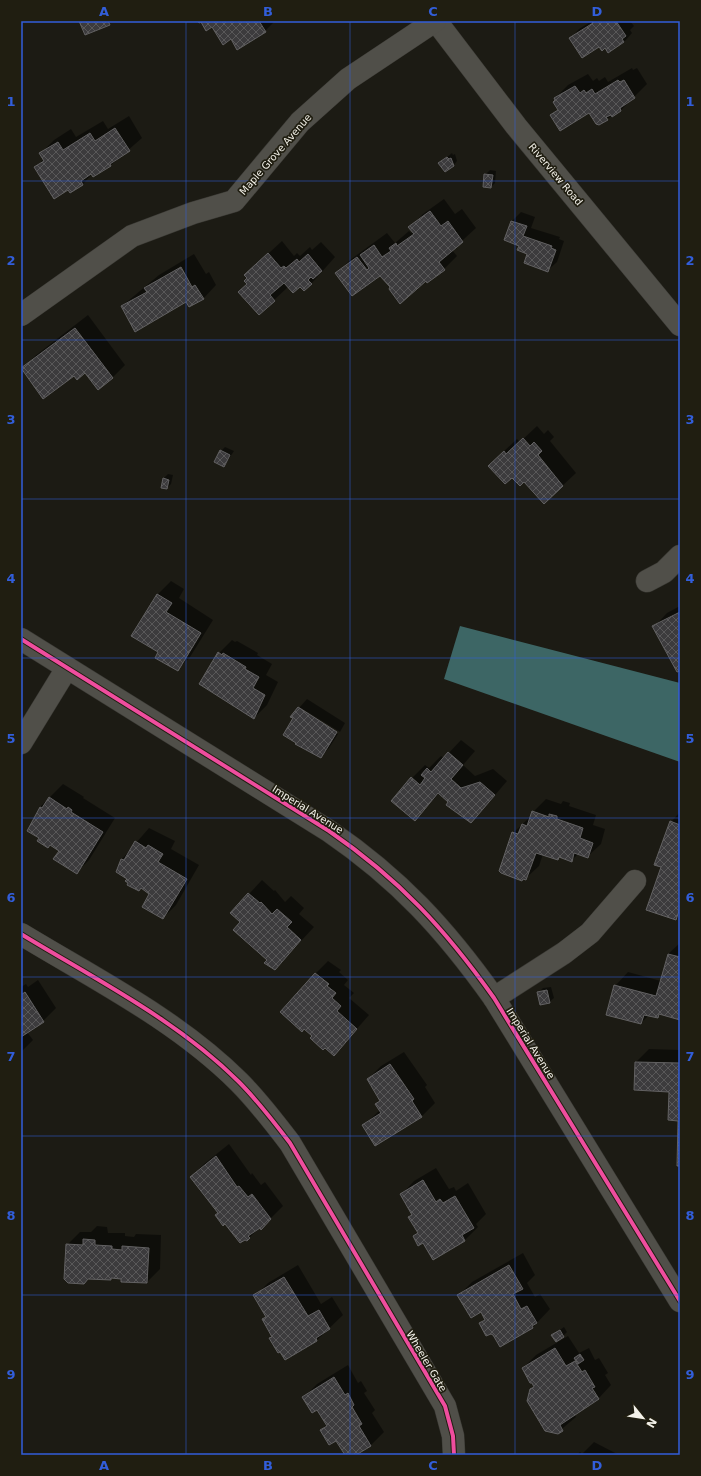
<svg xmlns="http://www.w3.org/2000/svg" width="701" height="1476" font-family="'DejaVu Sans',sans-serif">
<defs>
<pattern id="building-cross-hatch" width="8" height="8" patternUnits="userSpaceOnUse"><rect width="8" height="8" fill="#3c3b3d"/><path d="M0 0l8 8M0 8l8-8" fill="none" stroke="#595859"/></pattern>
</defs>
<rect width="100%" height="100%" fill="#1c1b14"/>
<path fill="#3d6665" d="M460,626L680,683V762L444,679Z"/>
<g fill="#0007">
<path d="M202,21H275L265,31L231,38Z"/>
<path d="M592,21H630L634,26L630,30L632,33L624,42L606,47L571,38L579,29Z"/>
<path d="M632,68L633,70L637,68L647,84L621,110L599,124L589,111L551,115L558,109L555,98L568,85L588,74L593,81L597,78L599,81L605,77L608,82Z"/>
<path d="M129,116L142,138L111,165L93,176L92,174L83,184L70,192L68,189L36,167L44,159L41,153L54,140L71,129L76,137L103,121L108,129Z"/>
<path d="M452,153L453,155L455,154L457,161L453,166L440,163Z"/>
<path d="M490,170L496,171L495,183L491,187L485,175Z"/>
<path d="M444,199L455,214L462,209L476,228L452,250L457,256L444,269L426,280L392,287L380,274L337,273L350,260L387,233L395,243L409,231L411,233L413,232L410,227L423,214Z"/>
<path d="M521,212L535,217L531,228L560,237L559,239L564,241L557,262L548,270L520,245L505,240L512,221Z"/>
<path d="M282,241L294,256L297,253L300,256L310,247L312,250L321,242L335,257L311,284L288,287L259,314L248,283V278L245,275Z"/>
<path d="M194,254L206,274L209,272L216,285L203,299L122,306L159,275Z"/>
<path d="M88,315L125,365L112,378L86,372L74,374L22,369L35,356Z"/>
<path d="M537,426L544,434L548,430L554,437L550,441L576,473L544,503L524,481L512,476L502,453L517,439L520,442Z"/>
<path d="M225,447L234,451L224,466L221,451Z"/>
<path d="M168,474L173,475L171,484L167,488L163,479Z"/>
<path d="M171,581L184,589L179,598L213,620L190,657L177,670L159,652L133,636L158,594Z"/>
<path d="M680,606V670L654,627L667,613Z"/>
<path d="M232,640L235,642L237,641L258,653L257,655L272,664L266,675L278,682L267,705L254,718L219,653Z"/>
<path d="M307,699L345,723L340,732L301,708V710L338,734L329,748L321,757L294,718L299,708Z"/>
<path d="M461,740L475,751L463,765L475,776L493,769L507,781L484,808L449,802L439,793L415,820L412,778L425,765L429,768L441,756L444,758Z"/>
<path d="M63,784L81,795L84,797L83,798L115,818L89,860L76,873L60,850L28,831L40,807Z"/>
<path d="M546,799L561,804L563,801L570,803L569,806L596,815L593,825L605,829L601,844L587,857L578,854L572,860L560,856L557,859L543,854L539,866L525,879L513,833L531,816L533,812Z"/>
<path d="M680,812V915L675,919L663,866L671,822Z"/>
<path d="M149,828L175,841L171,849L199,865L176,905L163,918L151,893L117,872L122,859Z"/>
<path d="M262,880L274,891L275,890L285,902L291,896L304,908L299,914L314,927L275,969L265,963L269,960L241,922L249,894Z"/>
<path d="M680,943V1019L661,1014L657,1017L649,1015L641,1023L615,986L628,972L661,981L668,954Z"/>
<path d="M328,961L341,970L339,972L348,980L344,985L354,993L349,998L369,1015L334,1055L314,1036L315,974Z"/>
<path d="M38,980L56,1008L43,1021L27,1032L33,1040L21,1052V987L26,984L28,987Z"/>
<path d="M551,987L554,998L549,1002L538,993L543,988Z"/>
<path d="M649,1049L680,1050V1165L679,1120L670,1091L636,1062Z"/>
<path d="M404,1052L427,1085L425,1087L435,1103L422,1116L376,1144L364,1125L380,1110L376,1104L381,1099L368,1079L381,1066Z"/>
<path d="M229,1144L251,1175L252,1173L261,1185L265,1182L283,1206L261,1228L260,1227L249,1238L219,1212L191,1177L204,1164Z"/>
<path d="M436,1168L449,1189L454,1187L456,1191L468,1183L486,1214L476,1224L478,1227L465,1240L434,1259L423,1241L414,1236L418,1232L413,1214L401,1195L414,1181Z"/>
<path d="M97,1226L107,1227L108,1233H125V1236L134,1237L136,1234L161,1235L160,1269L147,1282L122,1278L112,1277L110,1279L67,1245L80,1232H91Z"/>
<path d="M523,1253L535,1275L527,1283L535,1297L540,1294L550,1309L532,1328L494,1334L480,1324L485,1318L481,1311L459,1295L472,1282Z"/>
<path d="M298,1265L321,1304L332,1297L343,1315L317,1340L286,1359L271,1338L273,1336L263,1320L267,1316L255,1296L268,1283Z"/>
<path d="M564,1327L567,1332L563,1336L553,1335Z"/>
<path d="M568,1336L579,1353L589,1348L595,1360L599,1358L608,1373L605,1375L611,1385L598,1399L574,1414L576,1417L557,1433L530,1390L535,1385L523,1368L536,1355Z"/>
<path d="M348,1365L358,1383L361,1381L367,1391L364,1393L375,1410L372,1413L384,1432L371,1445L355,1455H346L337,1439L321,1430L327,1424L317,1408L304,1397L317,1384Z"/>
<path d="M594,1442L619,1455H577L580,1452L582,1454Z"/>
</g>
<g fill="url(#building-cross-hatch)" stroke="#626162">
<path d="M79,21H108L110,25L85,35Z"/>
<path d="M198,21H259L266,32L237,50L231,39L223,45L212,27L206,31L201,22L199,23Z"/>
<path d="M591,21H616L626,36L622,39L624,42L608,53L605,48L602,51L599,47L582,58L569,38L593,23Z"/>
<path d="M618,80L620,82L624,80L635,98L620,108L621,111L612,117L611,115L606,117L608,120L599,125L596,124L589,113L560,131L550,115L558,110L553,102L555,100L554,98L575,86L580,93L584,90L586,93L592,89L595,94Z"/>
<path d="M115,128L130,151L110,164L111,166L93,177L91,174L81,181L83,185L70,193L68,190L54,199L34,167L44,161L39,153L58,142L63,150L90,133L95,141Z"/>
<path d="M447,157L449,159L451,158L454,166L445,172L438,163Z"/>
<path d="M484,174L493,175L491,188L483,187Z"/>
<path d="M430,211L441,226L448,221L463,242L439,262L445,270L427,283L426,281L400,304L389,289L390,287L380,276L352,296L335,273L357,257L367,270L369,268L360,255L374,245L382,257L391,251L389,248L396,243L397,246L414,234L408,227Z"/>
<path d="M511,221L527,226L523,236L552,246L551,248L556,250L548,272L524,263L527,254L517,250L519,246L504,240Z"/>
<path d="M268,253L281,268L284,266L286,268L297,259L299,262L308,254L322,271L313,279L311,277L308,280L312,284L304,291L300,287L293,293L284,283L270,295L275,301L259,315L238,292L247,284L244,281L247,278L244,275Z"/>
<path d="M181,267L192,287L195,285L204,299L189,307L186,302L135,332L121,306L147,292L144,288Z"/>
<path d="M75,328L113,378L98,390L85,373L77,380L74,376L43,399L21,368Z"/>
<path d="M523,438L530,446L534,442L542,451L538,455L563,486L544,504L524,482L520,486L512,478L505,484L488,466L504,451L506,454Z"/>
<path d="M220,450L230,455L224,467L214,462Z"/>
<path d="M163,478L169,480L167,489L161,488Z"/>
<path d="M157,594L172,603L166,612L201,633L178,671L155,658L158,652L131,636Z"/>
<path d="M680,612V671L677,672L652,626Z"/>
<path d="M218,652L222,655L223,653L246,667L245,669L259,677L253,688L265,695L254,719L199,684Z"/>
<path d="M298,707L337,732L321,758L295,744L296,743L283,735L293,718L290,717Z"/>
<path d="M448,752L463,765L451,779L461,788L480,782L495,795L471,823L446,805L448,802L438,793L415,821L391,801L411,777L420,785L425,778L421,775L427,768L431,772Z"/>
<path d="M49,797L67,809L68,807L72,810L71,812L103,832L77,874L53,859L59,851L50,845L48,848L37,841L39,838L27,831L40,807L42,808Z"/>
<path d="M532,811L549,817V814L557,816V819L583,828L580,838L593,843L588,858L574,853L572,862L559,857L558,860L536,853L526,880L523,879L522,881L501,873L499,871L512,832L518,834L522,824L527,826Z"/>
<path d="M670,821L680,825V908L676,920L646,910L661,867L654,865Z"/>
<path d="M135,841L146,848L148,845L163,854L158,862L187,879L163,919L142,907L149,894L141,888L139,891L127,885L128,883L125,881L127,879L116,872L121,859L124,860Z"/>
<path d="M248,893L260,903L261,902L272,914L277,909L292,922L287,927L301,940L275,970L264,963L267,960L233,930L240,922L230,913Z"/>
<path d="M668,954L680,957V1020L659,1014L658,1018L644,1015L641,1024L606,1015L614,985L656,996Z"/>
<path d="M315,973L329,984L327,986L336,993L332,998L341,1006L337,1011L357,1029L334,1056L325,1048L323,1050L310,1038L312,1036L304,1029L302,1032L280,1012Z"/>
<path d="M547,990L550,1003L540,1005L537,992Z"/>
<path d="M25,992L44,1022L21,1037V995Z"/>
<path d="M635,1062L680,1063L678,1106H680V1166H677L678,1121L668,1120L669,1092L634,1090Z"/>
<path d="M390,1064L414,1099L412,1101L422,1117L375,1146L362,1125L381,1113L375,1104L380,1101L367,1079Z"/>
<path d="M216,1156L237,1187L239,1186L248,1197L252,1194L271,1219L261,1230L260,1228L248,1236L250,1238L247,1241L245,1240L240,1243L225,1224L223,1226L215,1215L218,1213L190,1177Z"/>
<path d="M423,1180L436,1202L440,1199L443,1203L455,1196L474,1228L462,1235L465,1241L433,1260L423,1243L418,1246L413,1236L418,1233L408,1217L412,1215L400,1194Z"/>
<path d="M83,1239L95,1240V1245L112,1246V1249L122,1250V1246L149,1248L147,1283L121,1282V1279L111,1278V1280L88,1279L84,1284L68,1283L64,1279L66,1244L83,1245Z"/>
<path d="M509,1265L523,1289L513,1294L521,1309L527,1306L537,1323L532,1326L533,1328L500,1347L493,1335L491,1334L486,1336L479,1323L485,1320L481,1312L471,1318L457,1295Z"/>
<path d="M284,1277L308,1316L319,1310L330,1329L316,1338L317,1341L285,1360L280,1352L278,1353L269,1338L272,1337L262,1319L266,1317L253,1295Z"/>
<path d="M560,1330L564,1337L556,1342L551,1335Z"/>
<path d="M555,1348L566,1366L575,1361L582,1372L585,1370L595,1387L592,1388L599,1399L560,1425L563,1431L558,1434L545,1431L527,1401L530,1389L534,1387L532,1383H530L522,1368Z"/>
<path d="M580,1354L584,1360L578,1364L574,1358Z"/>
<path d="M334,1377L345,1395L348,1393L354,1405L352,1407L362,1424L359,1426L371,1446L356,1455H345L336,1441L329,1445L320,1430L327,1426L317,1410L312,1413L302,1397Z"/>
</g>
<g fill="none" stroke-linecap="round" stroke-linejoin="round">
<defs>
<g id="minor">
<path d="M436,21L516,126L680,325"/>
<path d="M21,315L132,236L193,213L234,201L300,122L348,79L435,21"/>
<path d="M647,581L664,572L680,556"/>
<path d="M21,639L329,831C399,879 445,929 494,998L680,1301"/>
<path d="M21,743L67,668"/>
<path d="M21,934C95,979 177,1020 239,1082C258,1101 274,1122 290,1143L445,1406L453,1436L454,1455"/>
<path d="M494,998L564,953L590,933L635,881"/>
</g>
</defs>
<use href="#minor" stroke="#393833" stroke-width="23"/>
<use href="#minor" stroke="#504f49" stroke-width="22"/>
<defs>
<g id="cycleway">
<path d="M21,639L329,831C399,879 445,929 494,998L680,1301"/>
<path d="M21,934C95,979 177,1020 239,1082C258,1101 274,1122 290,1143L445,1406L453,1436L454,1455"/>
</g>
</defs>
<use href="#cycleway" stroke="#201e11" stroke-width="6"/>
<use href="#cycleway" stroke="#ef4d9e" stroke-width="4"/>
</g>
<path fill="none" stroke="#325eda" stroke-width="1" stroke-opacity="0.55" d="M186,21V1455M350,21V1455M515,21V1455M21,181H680M21,340H680M21,499H680M21,658H680M21,818H680M21,977H680M21,1136H680M21,1295H680"/>
<g text-anchor="middle" stroke-width="3.5" stroke-linejoin="round" paint-order="stroke">
<g font-size="10" fill="#f3f1e9" stroke="#201e11">
<text transform="translate(275 154) rotate(-49)" y="4">Maple Grove Avenue</text>
<text transform="translate(556 174) rotate(50)" y="4">Riverview Road</text>
<text transform="translate(308 809) rotate(32)" y="4">Imperial Avenue</text>
<text transform="translate(531 1043) rotate(58)" y="4">Imperial Avenue</text>
<text transform="translate(427 1361) rotate(59)" y="4">Wheeler Gate</text>
</g>
</g>
<rect width="701" height="1476" fill="none" stroke="#201e11" stroke-width="44"/>
<g transform="translate(643 1418) rotate(120)" stroke="#201e11" stroke-width="3" paint-order="stroke">
<path d="M0-3L7 15L0 10L-7 15Z" fill="#f3f1e9"/>
<text y="-6" font-size="11" font-weight="bold" text-anchor="middle" fill="#f3f1e9">N</text>
</g>
<rect x="22" y="22" width="657" height="1432" fill="none" stroke="#325eda" stroke-width="1.5"/>
<g font-size="13" text-anchor="middle" font-weight="bold" fill="#325eda">
<text x="104" y="16">A</text>
<text x="268" y="16">B</text>
<text x="433" y="16">C</text>
<text x="597" y="16">D</text>
<text x="11" y="106">1</text>
<text x="690" y="106">1</text>
<text x="11" y="265">2</text>
<text x="690" y="265">2</text>
<text x="11" y="424">3</text>
<text x="690" y="424">3</text>
<text x="11" y="583">4</text>
<text x="690" y="583">4</text>
<text x="11" y="743">5</text>
<text x="690" y="743">5</text>
<text x="11" y="902">6</text>
<text x="690" y="902">6</text>
<text x="11" y="1061">7</text>
<text x="690" y="1061">7</text>
<text x="11" y="1220">8</text>
<text x="690" y="1220">8</text>
<text x="11" y="1379">9</text>
<text x="690" y="1379">9</text>
<text x="104" y="1470">A</text>
<text x="268" y="1470">B</text>
<text x="433" y="1470">C</text>
<text x="597" y="1470">D</text>
</g>
</svg>
